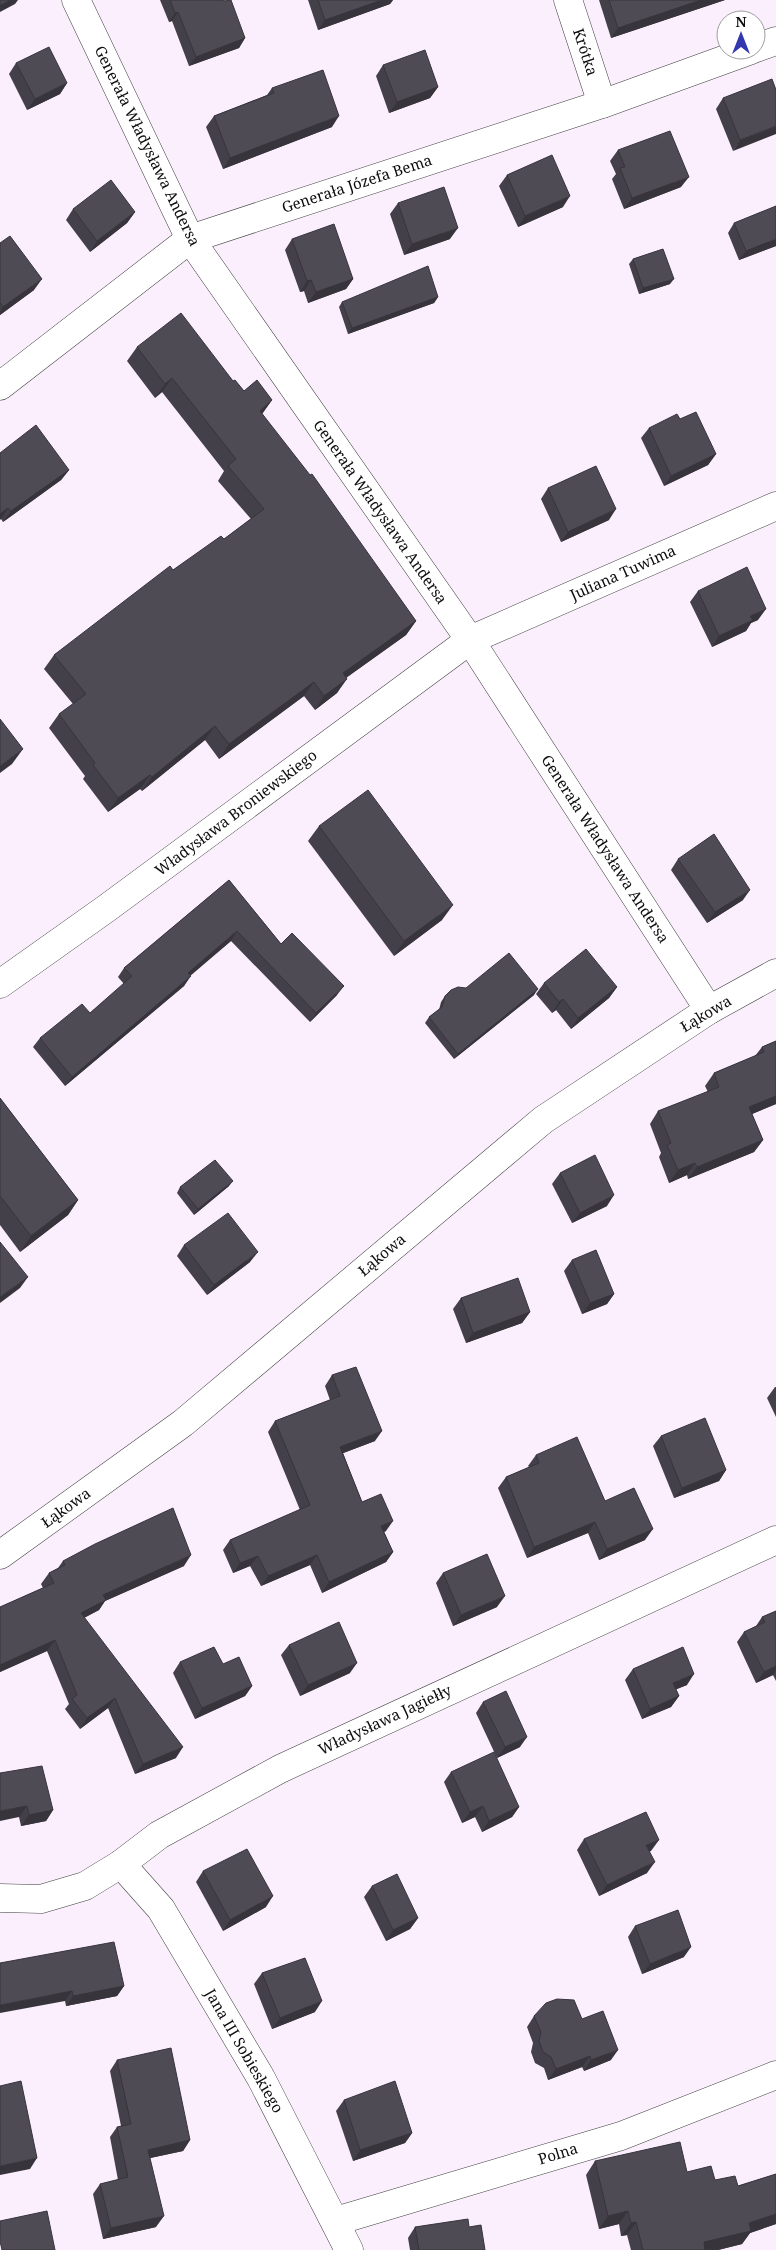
<svg xmlns="http://www.w3.org/2000/svg" width="776" height="2250" font-family="'Noto Serif',serif">
<rect width="100%" height="100%" fill="#fbeffd"/>
<g fill="none" stroke-linecap="round" stroke-linejoin="round">
<defs>
<g id="minor">
<path d="M76,0L190,239L470,640L709,1010"/>
<path d="M568,0L602,104"/>
<path d="M756,48L776,41"/>
<path d="M0,386L190,239L602,104L751,50"/>
<path d="M0,984L107,908L470,640L776,506"/>
<path d="M0,1555L183,1423L543,1120L709,1010L776,973"/>
<path d="M121,1864L161,1909L261,2078L349,2250"/>
<path d="M0,1898L41,1899L85,1886L121,1864L159,1835L280,1769L776,1540"/>
<path d="M336,2221L621,2136L776,2075"/>
</g>
</defs>
<use href="#minor" stroke="#404040" stroke-width="29"/>
<use href="#minor" stroke="#fff" stroke-width="28"/>
</g>
<g fill="#444049">
<path d="M160,0H224L245,38L239,48L189,66L172,21L169,22Z"/>
<path d="M308,0H393L390,4L318,30Z"/>
<path d="M599,0H725L611,38Z"/>
<path d="M16,63L67,83L60,94L27,110L9,74Z"/>
<path d="M383,65L438,87L430,98L389,113L376,76Z"/>
<path d="M272,88L332,127L223,169L206,127L214,116L267,95Z"/>
<path d="M776,90L733,151L716,109L723,98Z"/>
<path d="M618,150L681,187L624,209L612,179L616,174L610,161Z"/>
<path d="M507,175L563,207L518,227L499,186Z"/>
<path d="M398,203L450,239L404,255L390,214Z"/>
<path d="M73,209L135,212L127,223L90,252L66,220Z"/>
<path d="M734,223L776,246L739,260L728,233Z"/>
<path d="M292,239L353,279L346,289L308,303L304,291L300,292L285,250Z"/>
<path d="M0,243L34,290L0,315Z"/>
<path d="M633,259L670,284L639,294L629,264Z"/>
<path d="M438,297L434,303L348,334L339,307L342,302Z"/>
<path d="M137,347L233,381L244,391L272,400L262,414L416,621L406,635L346,678L337,693L315,710L304,696L219,759L205,740L142,791L140,789L108,812L83,779L85,776L49,728L59,714L73,704L44,669L54,655L173,570L224,539L251,519L218,481L224,471L162,392L155,398L127,361Z"/>
<path d="M680,419L716,454L708,465L664,486L641,438L649,428Z"/>
<path d="M0,453L69,470L61,480L3,522L1,519Z"/>
<path d="M548,488L609,520L561,542L541,499Z"/>
<path d="M698,591L758,620L751,623L746,631L712,647L690,602Z"/>
<path d="M319,826L442,920L394,956L308,841Z"/>
<path d="M678,859L743,900L707,923L671,870Z"/>
<path d="M229,880L281,944L337,995L310,1022L231,941L190,975L184,986L65,1086L33,1047L40,1038L90,1013L124,984L118,977L124,968Z"/>
<path d="M544,983L617,987L609,998L571,1029L556,1010L552,1013L536,994Z"/>
<path d="M534,995L454,1059L425,1023L429,1017L439,1010L441,1002L445,996Z"/>
<path d="M776,1041V1104L752,1114L763,1140L754,1152L688,1179L687,1175L669,1183L659,1157L661,1153L650,1124L658,1111L708,1092L705,1086L714,1073L755,1056L762,1047Z"/>
<path d="M0,1098L78,1200L68,1215L20,1252L0,1225Z"/>
<path d="M560,1173L607,1206L572,1223L552,1184Z"/>
<path d="M229,1186L194,1215L177,1193L180,1187Z"/>
<path d="M184,1245L250,1262L207,1295L177,1256Z"/>
<path d="M572,1260L614,1294L607,1304L582,1314L564,1271Z"/>
<path d="M461,1298L530,1312L522,1323L466,1343L453,1309Z"/>
<path d="M332,1375L375,1441L343,1453L362,1502L386,1531L384,1532L393,1552L386,1562L322,1593L310,1565L261,1586L250,1566L233,1573L223,1550L230,1540L300,1510L268,1432L275,1421L330,1400L325,1386Z"/>
<path d="M775,1387H776V1417L767,1398Z"/>
<path d="M661,1436L726,1470L719,1481L674,1498L653,1446Z"/>
<path d="M536,1455L605,1501L645,1540L599,1560L588,1533L527,1558L498,1488L506,1477L529,1467L528,1466Z"/>
<path d="M63,1561L184,1566L105,1601L99,1610L84,1618L176,1758L135,1774L108,1708L80,1729L65,1709L69,1704L47,1651L0,1672V1607L43,1588L41,1584L49,1573L58,1568Z"/>
<path d="M443,1573L497,1607L453,1626L436,1583Z"/>
<path d="M776,1611V1681L773,1675L756,1683L737,1642L744,1632L756,1626L762,1617Z"/>
<path d="M289,1645L350,1673L300,1696L281,1655Z"/>
<path d="M180,1662L223,1664L252,1686L245,1696L195,1719L173,1673Z"/>
<path d="M633,1669L687,1685L676,1689L679,1696L671,1707L642,1719L625,1680Z"/>
<path d="M483,1702L520,1747L497,1758L476,1713Z"/>
<path d="M451,1772L519,1807L512,1817L482,1832L475,1817L462,1823L444,1782Z"/>
<path d="M0,1773L53,1810L46,1821L21,1826L19,1817Z"/>
<path d="M584,1839L651,1851H650L647,1873L599,1896L577,1850Z"/>
<path d="M203,1871L266,1907L223,1931L196,1882Z"/>
<path d="M372,1886L418,1918L410,1929L386,1941L364,1897Z"/>
<path d="M635,1926L684,1957L642,1974L628,1937Z"/>
<path d="M0,1963L124,1986L117,1996L66,2006L65,2001Z"/>
<path d="M262,1973L315,2012L272,2029L254,1984Z"/>
<path d="M534,2016L582,2019L611,2060L584,2071L582,2067L548,2080L544,2068L535,2063L531,2052L533,2043L527,2027Z"/>
<path d="M117,2060L190,2140L183,2151L150,2158L156,2227L103,2239L93,2194L100,2184L118,2180L110,2137L117,2127L121,2126L110,2071Z"/>
<path d="M344,2100L412,2133L405,2143L353,2161L336,2111Z"/>
<path d="M595,2161L687,2172L738,2186L776,2174V2224L750,2233L742,2244L718,2250H631L627,2235L621,2236L619,2224L599,2229L586,2175Z"/>
<path d="M415,2227H469L485,2250H410L408,2238Z"/>
</g>
<g fill="#37343c">
<path d="M10,0H18L15,4L0,12V5Z"/>
<path d="M382,0H393L390,4L318,30L325,20Z"/>
<path d="M701,0H725L611,38L618,28Z"/>
<path d="M178,12L172,21L169,22L175,13Z"/>
<path d="M245,38L239,48L189,66L196,57Z"/>
<path d="M67,83L60,94L27,110L35,99Z"/>
<path d="M438,87L430,98L389,113L397,102Z"/>
<path d="M339,116L332,127L223,169L230,158Z"/>
<path d="M776,126V134L733,151L740,140Z"/>
<path d="M689,177L681,187L624,209L632,198Z"/>
<path d="M570,196L563,207L518,227L525,216Z"/>
<path d="M135,212L127,223L90,252L97,241Z"/>
<path d="M458,228L450,239L404,255L412,244Z"/>
<path d="M776,239V246L739,260L746,251Z"/>
<path d="M42,279L34,290L0,315V312L3,307Z"/>
<path d="M353,279L346,289L308,303L316,292Z"/>
<path d="M674,279L670,284L639,294L643,288Z"/>
<path d="M311,280L304,291L300,292L307,281Z"/>
<path d="M438,297L434,303L348,334L352,328Z"/>
<path d="M172,378L162,392L155,398L165,384Z"/>
<path d="M272,400L262,414L260,411Z"/>
<path d="M716,454L708,465L664,486L671,476Z"/>
<path d="M69,470L61,480L3,522L11,511Z"/>
<path d="M8,508L1,519L0,520V514Z"/>
<path d="M616,509L609,520L561,542L568,532Z"/>
<path d="M766,609L758,620L751,623L746,631L712,647L719,636L750,616Z"/>
<path d="M416,621L406,635L333,687L343,673Z"/>
<path d="M347,679L337,693L315,710L324,696Z"/>
<path d="M314,682L304,696L219,759L229,744Z"/>
<path d="M215,726L205,740L142,791L152,777Z"/>
<path d="M23,749L12,764L0,773V766Z"/>
<path d="M150,775L140,789L108,812L118,798Z"/>
<path d="M750,890L743,900L707,923L715,912Z"/>
<path d="M453,905L442,920L394,956L404,941Z"/>
<path d="M237,931L231,941L182,983L188,973Z"/>
<path d="M191,976L184,986L65,1086L72,1077Z"/>
<path d="M344,986L337,995L310,1022L316,1013Z"/>
<path d="M617,987L609,998L571,1029L578,1018Z"/>
<path d="M538,989L534,995L454,1059L458,1054Z"/>
<path d="M563,999L556,1010L552,1013L559,1002Z"/>
<path d="M776,1096V1104L740,1119L749,1107Z"/>
<path d="M763,1140L754,1152L688,1179L697,1167Z"/>
<path d="M695,1163L687,1175L669,1183L678,1170Z"/>
<path d="M233,1181L229,1186L194,1215L198,1209Z"/>
<path d="M614,1195L607,1206L572,1223L580,1213Z"/>
<path d="M78,1200L68,1215L20,1252L31,1236Z"/>
<path d="M258,1252L250,1262L207,1295L214,1285Z"/>
<path d="M28,1277L20,1288L0,1303V1297Z"/>
<path d="M614,1294L607,1304L582,1314L590,1303Z"/>
<path d="M530,1312L522,1323L466,1343L473,1333Z"/>
<path d="M382,1431L375,1441L333,1457L340,1447Z"/>
<path d="M726,1470L719,1481L674,1498L682,1488Z"/>
<path d="M393,1521L386,1531L374,1536L381,1526Z"/>
<path d="M595,1522L588,1533L527,1558L534,1547Z"/>
<path d="M653,1529L645,1540L599,1560L607,1549Z"/>
<path d="M393,1552L386,1562L322,1593L329,1582Z"/>
<path d="M191,1555L184,1566L105,1601L99,1610L74,1623L81,1613L103,1595Z"/>
<path d="M317,1555L310,1565L261,1586L268,1576Z"/>
<path d="M258,1556L250,1566L233,1573L240,1563Z"/>
<path d="M505,1596L497,1607L453,1626L461,1615Z"/>
<path d="M55,1640L47,1651L0,1672V1665Z"/>
<path d="M357,1663L350,1673L300,1696L308,1685Z"/>
<path d="M776,1666V1670L773,1675L756,1683L764,1672Z"/>
<path d="M694,1674L687,1685L665,1694L673,1683Z"/>
<path d="M252,1686L245,1696L195,1719L202,1708Z"/>
<path d="M679,1696L671,1707L642,1719L650,1709Z"/>
<path d="M115,1698L108,1708L80,1729L87,1718Z"/>
<path d="M527,1737L520,1747L497,1758L505,1747Z"/>
<path d="M183,1747L176,1758L135,1774L143,1764Z"/>
<path d="M27,1806L19,1817L0,1821V1811Z"/>
<path d="M483,1806L475,1817L462,1823L470,1812Z"/>
<path d="M519,1807L512,1817L482,1832L489,1821Z"/>
<path d="M53,1810L46,1821L21,1826L29,1815Z"/>
<path d="M659,1840L651,1851L639,1856L646,1845Z"/>
<path d="M655,1862L647,1873L599,1896L607,1885Z"/>
<path d="M273,1896L266,1907L223,1931L230,1920Z"/>
<path d="M418,1918L410,1929L386,1941L393,1930Z"/>
<path d="M691,1947L684,1957L642,1974L650,1964Z"/>
<path d="M124,1986L117,1996L66,2006L73,1996Z"/>
<path d="M72,1991L65,2001L0,2013V2005Z"/>
<path d="M322,2001L315,2012L272,2029L280,2018Z"/>
<path d="M618,2050L611,2060L584,2071L591,2060Z"/>
<path d="M590,2056L582,2067L548,2080L556,2069Z"/>
<path d="M412,2133L405,2143L353,2161L360,2150Z"/>
<path d="M190,2140L183,2151L141,2160L148,2150Z"/>
<path d="M37,2158L30,2169L0,2175V2166Z"/>
<path d="M628,2211L619,2224L599,2229L608,2216Z"/>
<path d="M776,2214V2224L750,2233L742,2244L718,2250H698L704,2242L749,2223Z"/>
<path d="M164,2216L156,2227L103,2239L111,2228Z"/>
<path d="M636,2222L627,2235L621,2236L631,2223Z"/>
</g>
<g fill="#4f4b55" stroke="#37343c">
<path d="M0,0H10L0,5Z"/>
<path d="M170,0H224V1L231,0L245,38L196,57L178,12L175,13Z"/>
<path d="M318,0H382L325,20Z"/>
<path d="M609,0H701L618,28Z"/>
<path d="M49,47L67,83L35,99L16,63Z"/>
<path d="M425,50L438,87L397,102L383,65Z"/>
<path d="M323,70L339,116L230,158L214,116L274,93L272,88Z"/>
<path d="M772,79L776,90V126L740,140L723,98Z"/>
<path d="M670,131L689,177L632,198L620,168L625,167L618,150Z"/>
<path d="M552,155L570,196L525,216L507,175Z"/>
<path d="M111,180L135,212L97,241L73,209Z"/>
<path d="M444,187L458,228L412,244L398,203Z"/>
<path d="M776,206V239L746,251L734,223Z"/>
<path d="M334,224L353,279L316,292L311,280L307,281L292,239Z"/>
<path d="M10,236L42,279L3,307L0,303V243Z"/>
<path d="M663,249L674,279L643,288L633,259Z"/>
<path d="M428,266L438,297L352,328L342,302Z"/>
<path d="M181,313L233,381L235,380L244,391L257,380L272,400L260,411L310,475L312,474L416,621L343,673L347,679L324,696L314,682L229,744L215,726L152,777L150,775L118,798L93,765L95,763L59,714L86,694L54,655L170,566L173,570L221,536L224,539L264,509L228,466L236,459L172,378L165,384L137,347Z"/>
<path d="M696,412L716,454L671,476L649,428L677,414L680,419Z"/>
<path d="M36,425L69,470L11,511L8,508L0,514V453Z"/>
<path d="M596,466L616,509L568,532L548,488Z"/>
<path d="M747,567L766,609L750,616L753,620L719,636L698,591Z"/>
<path d="M0,719L23,749L0,766Z"/>
<path d="M368,790L453,905L404,941L319,826Z"/>
<path d="M714,834L750,890L715,912L678,859Z"/>
<path d="M229,880L281,944L292,933L344,986L316,1013L237,931L188,973L191,976L72,1077L40,1038L82,1004L90,1013L132,976L124,968Z"/>
<path d="M586,949L617,987L578,1018L563,999L559,1002L544,983Z"/>
<path d="M509,953L538,989L458,1054L429,1017L442,1007L445,996L451,990L458,987L466,988Z"/>
<path d="M776,1041V1096L749,1107L763,1140L697,1167L695,1163L678,1170L667,1145L671,1143L658,1111L719,1087L714,1073L764,1052L762,1047Z"/>
<path d="M0,1098L78,1200L31,1236L0,1196Z"/>
<path d="M595,1155L614,1195L580,1213L560,1173Z"/>
<path d="M215,1160L233,1181L198,1209L180,1187Z"/>
<path d="M228,1213L258,1252L214,1285L184,1245Z"/>
<path d="M0,1242L28,1277L0,1297Z"/>
<path d="M596,1250L614,1294L590,1303L572,1260Z"/>
<path d="M518,1278L530,1312L473,1333L461,1298Z"/>
<path d="M356,1367L382,1431L340,1447L362,1502L381,1494L393,1521L381,1526L393,1552L329,1582L317,1555L268,1576L258,1556L240,1563L230,1540L310,1505L275,1421L340,1396L332,1375Z"/>
<path d="M705,1418L726,1470L682,1488L661,1436Z"/>
<path d="M577,1437L605,1501L634,1488L653,1529L607,1549L595,1522L534,1547L506,1477L539,1463L536,1455Z"/>
<path d="M173,1508L191,1555L103,1595L106,1600L81,1613L183,1747L143,1764L115,1698L87,1718L72,1699L77,1695L55,1640L0,1665V1607L54,1583L49,1573L65,1565L63,1561L95,1544Z"/>
<path d="M487,1554L505,1596L461,1615L443,1573Z"/>
<path d="M776,1611V1666L764,1672L744,1632L765,1622L762,1617Z"/>
<path d="M339,1622L357,1663L308,1685L289,1645Z"/>
<path d="M214,1647L223,1664L239,1657L252,1686L202,1708L180,1662Z"/>
<path d="M683,1647L694,1674L673,1683L679,1696L650,1709L633,1669Z"/>
<path d="M506,1691L527,1737L505,1747L483,1702Z"/>
<path d="M494,1752L519,1807L489,1821L483,1806L470,1812L451,1772Z"/>
<path d="M42,1766L53,1810L29,1815L27,1806L0,1811V1773Z"/>
<path d="M646,1812L659,1840L646,1845L655,1862L607,1885L584,1839Z"/>
<path d="M247,1849L273,1896L230,1920L203,1871Z"/>
<path d="M397,1874L418,1918L393,1930L372,1886Z"/>
<path d="M678,1910L691,1947L650,1964L635,1926Z"/>
<path d="M114,1942L124,1986L73,1996L72,1991L0,2005V1963Z"/>
<path d="M305,1958L322,2001L280,2018L262,1973Z"/>
<path d="M557,1999L574,2000L582,2019L603,2011L618,2050L591,2060L590,2056L556,2069L551,2057L543,2052L539,2041L541,2032L534,2016L546,2003Z"/>
<path d="M171,2048L190,2140L148,2150L164,2216L111,2228L100,2184L128,2177L117,2127L131,2124L117,2060Z"/>
<path d="M21,2081L37,2158L0,2166V2086Z"/>
<path d="M395,2081L412,2133L360,2150L344,2100Z"/>
<path d="M680,2142L687,2172L711,2166L715,2180L735,2176L738,2186L776,2174V2214L749,2223L751,2231L704,2242L705,2250H643L636,2222L631,2223L628,2211L608,2216L595,2161Z"/>
<path d="M47,2211L55,2250H2L0,2241V2221Z"/>
<path d="M468,2219L469,2227L481,2225L485,2250H419L415,2227Z"/>
</g>
<g text-anchor="middle" stroke-width="5" stroke-linejoin="round" paint-order="stroke">
<g font-size="15" fill="#0d0d0d" stroke="#fff">
<text transform="translate(585 52) rotate(72)" y="5">Krótka</text>
<text transform="translate(147 146) rotate(64)" y="5">Generała Władysława Andersa</text>
<text transform="translate(357 184) rotate(-18)" y="5">Generała Józefa Bema</text>
<text transform="translate(380 512) rotate(55)" y="5">Generała Władysława Andersa</text>
<text transform="translate(623 573) rotate(-24)" y="5">Juliana Tuwima</text>
<text transform="translate(236 813) rotate(-37)" y="5">Władysława Broniewskiego</text>
<text transform="translate(605 849) rotate(57)" y="5">Generała Władysława Andersa</text>
<text transform="translate(706 1014) rotate(-31)" y="5">Łąkowa</text>
<text transform="translate(382 1255) rotate(-40)" y="5">Łąkowa</text>
<text transform="translate(66 1508) rotate(-36)" y="5">Łąkowa</text>
<text transform="translate(385 1720) rotate(-25)" y="5">Władysława Jagiełły</text>
<text transform="translate(244 2051) rotate(60)" y="5">Jana III Sobieskiego</text>
<text transform="translate(558 2154) rotate(-17)" y="5">Polna</text>
</g>
</g>
<g transform="translate(741 35)"><circle r="24" fill="#ffffff" stroke="#9e9e9e"/>
<path d="M0-4L9 19L0 12L-9 19Z" fill="#3237b0"/>
<text y="-8" font-size="14" font-weight="bold" text-anchor="middle" fill="#0d0d0d">N</text>
</g>
</svg>
